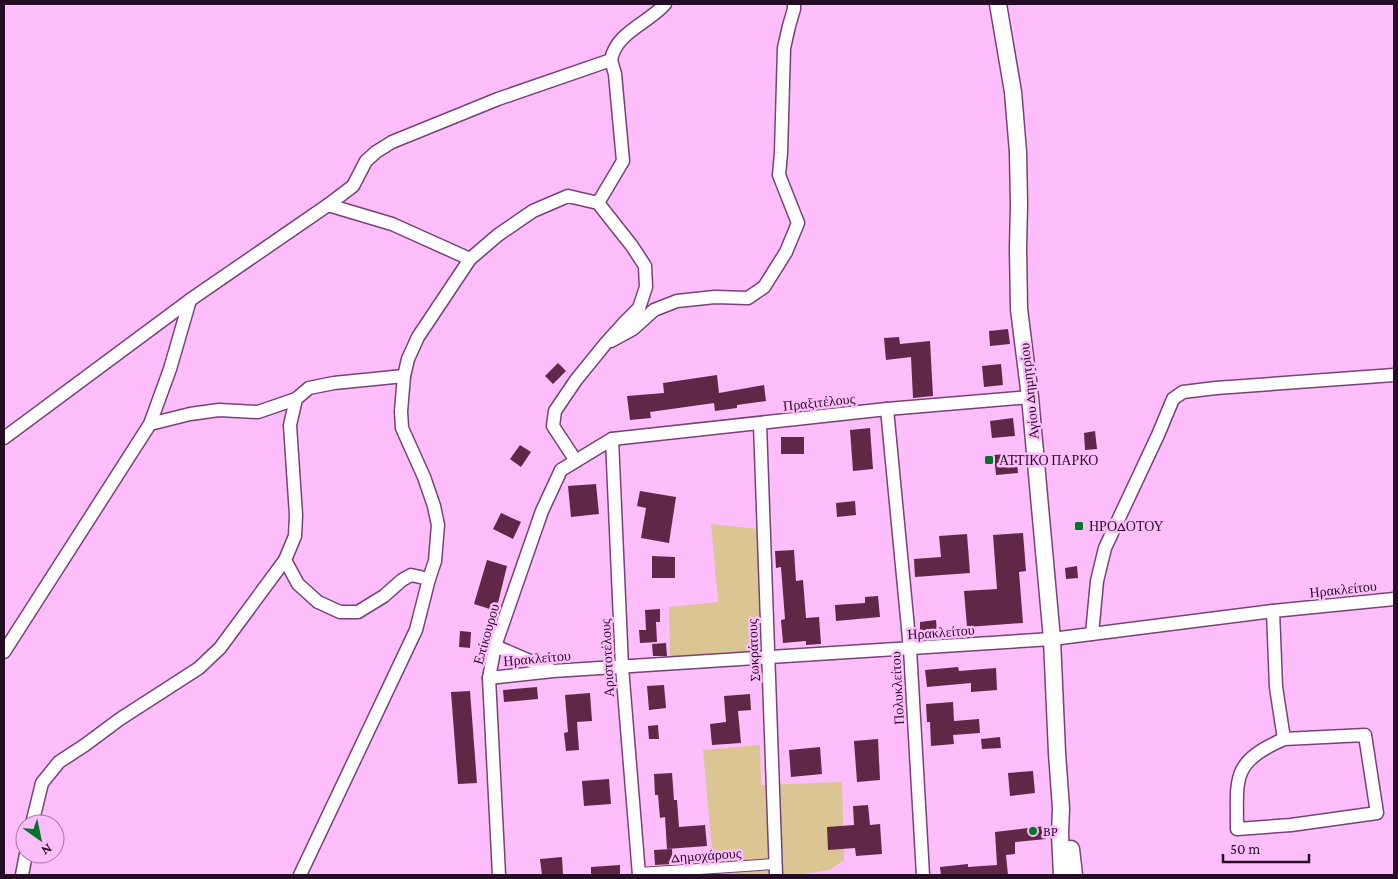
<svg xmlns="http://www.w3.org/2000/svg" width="1398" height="879" font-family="'Crimson Pro',serif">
<rect width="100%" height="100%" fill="#febefb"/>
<g fill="#dac593">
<path d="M711,524L758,529L763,661L670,660L669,607L718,602Z"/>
<path d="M760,745L761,785L842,782L844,860L829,870L795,875H634L633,868L713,861L703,750Z"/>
</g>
<g fill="#602747">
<path d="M1008,329L1010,344L990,346L989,331Z"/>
<path d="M899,337L900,344L930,341L933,396L913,398L911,357L886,360L884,338Z"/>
<path d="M558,363L566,371L553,384L545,376Z"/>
<path d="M1001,364L1003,385L984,387L982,366Z"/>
<path d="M717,375L719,393L764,385L766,401L737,405V408L715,411L714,403L650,412L651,418L630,420L627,396L664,393L663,383Z"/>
<path d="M1013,418L1015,436L992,438L990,421Z"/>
<path d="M870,428L873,469L853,471L850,430Z"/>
<path d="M1095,431L1097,449L1085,450L1084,433Z"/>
<rect x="781" y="437" width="23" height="17"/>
<path d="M520,445L531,452L521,467L510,459Z"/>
<path d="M1016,453L1018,473L996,475L994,455Z"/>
<path d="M596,484L599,514L571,517L568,486Z"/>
<path d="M640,491L676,497L669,543L641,538L646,508L637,506Z"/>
<path d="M855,501L856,515L837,517L836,503Z"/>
<path d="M501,513L521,522L513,539L493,529Z"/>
<path d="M1023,533L1026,571L1019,572L1023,623L967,627L964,591L997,589L993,535Z"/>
<path d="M967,534L970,573L915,577L914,559L941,557L939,536Z"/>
<path d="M794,550L796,581L803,580L806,618L819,617L821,644L806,645V641L783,643L781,620L785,619L781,567L776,568L775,551Z"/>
<path d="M652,556L675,557V578H652Z"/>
<path d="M487,560L507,566L496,611L474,604Z"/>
<path d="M1077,566L1078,578L1066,579L1065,568Z"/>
<path d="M878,596L880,617L836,621L835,605L865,603V597Z"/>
<path d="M660,609V622H656L657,642L640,643L639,630H646L645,610Z"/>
<path d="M936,620L937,632L920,633V622Z"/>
<path d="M460,631L471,632L470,648L459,647Z"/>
<path d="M666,643L667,656H653L652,644Z"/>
<path d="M958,667L959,671L996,668L997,690L971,692V683L927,687L925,670Z"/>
<path d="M664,685L666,708L649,710L647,686Z"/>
<path d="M537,687L538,699L504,702L503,690Z"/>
<path d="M470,691L477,783L458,784L451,692Z"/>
<path d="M590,693L592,721L577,722L579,750L566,751L564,733L568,732L565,695Z"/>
<path d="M750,694L751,710L738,711L741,743L712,745L710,724L726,722L724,696Z"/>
<path d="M953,702L954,721L979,719L980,733L953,735L954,744L931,746L930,722H927L926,704Z"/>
<path d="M658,725L659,739H649L648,726Z"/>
<path d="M1000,737L1001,748L982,749L981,739Z"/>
<path d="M878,739L880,780L857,782L854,741Z"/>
<path d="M820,747L822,774L791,777L789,750Z"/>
<path d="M1033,771L1035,793L1010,796L1008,773Z"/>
<path d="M672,773L674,800H677L679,827L705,825L707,846L667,849L665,817L660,818L658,795H655L654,774Z"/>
<path d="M609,779L611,804L584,806L582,781Z"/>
<path d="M868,805L870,825L880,824L882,854L856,856L855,848L828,850L827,827L854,825L853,806Z"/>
<path d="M1045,826L1046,839L1015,842V854L1006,855L1008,875H941L940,867L968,864V867L997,865L995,832Z"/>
<path d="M672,849L673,864L655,865L654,850Z"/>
<path d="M562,857L563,875H542L540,859Z"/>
<path d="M620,865V875H591V867Z"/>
</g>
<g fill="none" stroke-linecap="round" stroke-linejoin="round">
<defs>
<path id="pedestrian" d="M639,873L775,864"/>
<g id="minor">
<path d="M611,60C616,32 649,23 665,4"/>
<path d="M470,259L392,224L328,205L353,186L366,161L376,152L392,142L498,99L611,60L615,74L623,161L598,203"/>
<path d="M611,341L633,329L654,310L677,301L715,297L748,298L764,287L786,252L798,223L779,175L781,153L784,48L789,26L794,9V4"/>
<path d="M887,409L910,649L923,875"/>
<path d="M150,424L190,414L219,410L258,412L296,399"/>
<path d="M760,424L776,875"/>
<path d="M4,438L190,300L328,205"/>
<path d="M612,439L622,667L639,875"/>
<path d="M429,579L435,561L438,525L434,506L424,477L402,428L401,411L404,376L408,359L418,337L470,259L498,235L533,211L568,196L598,203L632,246L645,266L646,287L639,308L625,322L606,343L576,380L555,411L553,426L576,461"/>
<path d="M1273,611L1276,687L1284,739C1231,762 1237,778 1237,829L1291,825L1377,813L1365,735L1284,739"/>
<path d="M1092,634L1097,581L1105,548L1158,435L1173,399L1183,392L1216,388L1394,375"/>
<path d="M495,646L551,670"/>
<path d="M4,652L150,424L170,369L190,300"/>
<path d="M489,678L553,671L1052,639L1273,611L1394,599"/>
<path d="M32,824L42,783L59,762L85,745L120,719L199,668L220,648L285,560"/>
<path d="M22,875L26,854"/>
<path d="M300,875L416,630L429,579L411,575L402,580L384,596L358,612H340L318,602L298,584L285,560L295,536L296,515L290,425L296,399L309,388L334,383L404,376"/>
<path d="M499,875L489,678L495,646L542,511L561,470L612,439L887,409L1030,397"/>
</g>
<g id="tertiary">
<path d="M998,4L1013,92L1018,152L1019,205L1018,248L1019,309L1030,397L1052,639L1057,753L1061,808L1060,834L1062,875"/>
<path d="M1071,849L1074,875"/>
</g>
</defs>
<use href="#pedestrian" stroke="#784178" stroke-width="12"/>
<use href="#minor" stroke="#784178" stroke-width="15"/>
<use href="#tertiary" stroke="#784178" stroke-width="19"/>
<use href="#pedestrian" stroke="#fff" stroke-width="10"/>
<use href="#minor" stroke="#fff" stroke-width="12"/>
<use href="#tertiary" stroke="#fff" stroke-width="16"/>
</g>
<g fill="#007429" stroke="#febefb" stroke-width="2">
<rect x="984" y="455" width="10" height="10" rx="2.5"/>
<rect x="1074" y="521" width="10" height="10" rx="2.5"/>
<circle cx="1033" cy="831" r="5"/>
</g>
<g text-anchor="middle" stroke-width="5" stroke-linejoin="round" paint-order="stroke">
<g font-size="14" fill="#250e25" stroke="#febefb">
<text transform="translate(1029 391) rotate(-96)" y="5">Αγίου Δημητρίου</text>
<text transform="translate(819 402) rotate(-6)" y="5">Πραξιτέλους</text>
<text transform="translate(1343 589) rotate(-6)" y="5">Ηρακλείτου</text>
<text transform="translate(941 632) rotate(-4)" y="5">Ηρακλείτου</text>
<text transform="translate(486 634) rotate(-74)" y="5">Επίκουρου</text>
<text transform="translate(753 650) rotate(-92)" y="5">Σωκράτους</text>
<text transform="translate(537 658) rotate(-5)" y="5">Ηρακλείτου</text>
<text transform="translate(607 658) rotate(-93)" y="5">Αριστοτέλους</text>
<text transform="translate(897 688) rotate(-93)" y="5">Πολυκλείτου</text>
<text transform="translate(706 855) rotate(-4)" y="5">Δημοχάρους</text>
</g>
<g font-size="14" fill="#250e25" stroke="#febefb" text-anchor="start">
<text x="999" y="465">ΑΤΤΙΚΟ ΠΑΡΚΟ</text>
<text x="1089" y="531">ΗΡΟΔΟΤΟΥ</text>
<text x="1043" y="836">BP</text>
</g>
</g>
<rect width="1398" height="879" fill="none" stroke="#250e25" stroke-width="10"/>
<g transform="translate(40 839) rotate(147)"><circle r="24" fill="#febefb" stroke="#a778a5"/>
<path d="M0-4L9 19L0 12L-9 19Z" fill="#007429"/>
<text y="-8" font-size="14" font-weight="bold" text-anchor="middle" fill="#250e25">N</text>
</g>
<path d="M1223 854v8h86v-8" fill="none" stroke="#250e25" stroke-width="2.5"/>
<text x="1230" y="854" font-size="15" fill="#250e25" stroke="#febefb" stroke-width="4" paint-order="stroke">50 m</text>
</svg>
